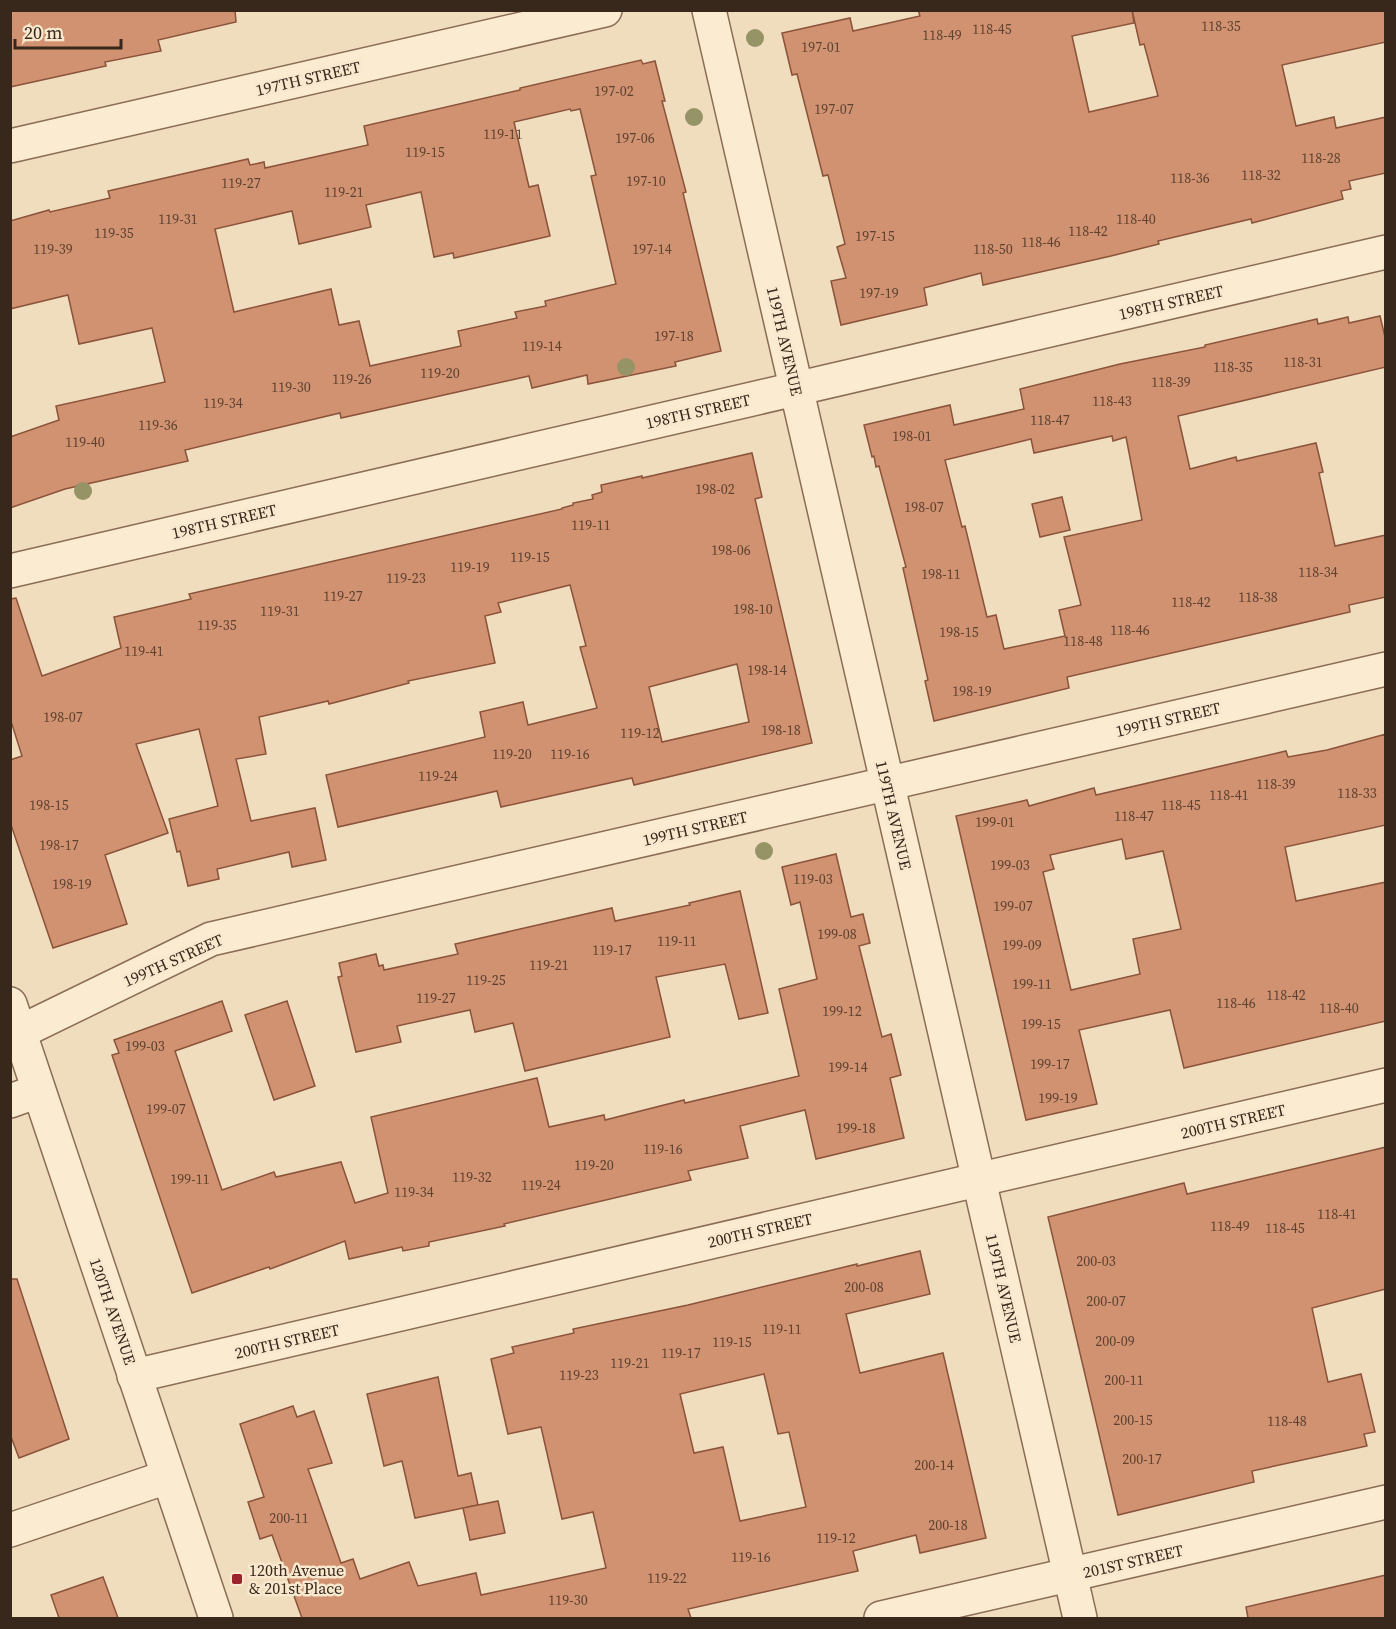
<svg xmlns="http://www.w3.org/2000/svg" width="1396" height="1629" font-family="'Source Serif 4',serif">
<rect width="100%" height="100%" fill="#f0ddbe"/>
<g fill="#d19271" stroke="#8a533a" stroke-width="1.5" fill-rule="evenodd">
<path d="M10,10H235L236,22L158,40L161,51L105,62L106,66L10,87Z"/>
<path d="M918,10H1132L1134,23L1072,36L1089,112L1158,96L1144,44L1140,45L1132,10H1386V42L1282,65L1296,126L1334,117L1336,128L1386,117V173L1349,181L1351,189L1341,191L1343,199L1252,223L1251,219L1158,241L1159,244L1111,256L983,285L981,273L924,288L927,305L841,325L831,281L846,278L837,247L845,244L828,175L823,176L797,74L792,75L782,33L850,18L853,31L920,16Z"/>
<path d="M641,60L643,64L655,61L665,101H662L686,192L683,193L721,351L675,362L676,366L588,384L587,375L532,388L529,376L341,418L340,413L185,450L188,461L65,489L10,508V437L59,420L56,406L165,382L152,328L79,344L68,295L10,309V221L49,210L50,212L110,198L108,191L248,159L250,165L264,162L265,168L368,145L364,126L520,90V88ZM570,109L571,111L580,109L596,175L591,176L616,284L545,301L546,306L515,312L517,318L458,331L461,346L370,366L359,321L339,325L331,289L234,312L215,229L292,211L299,244L371,227L366,205L421,192L434,257L453,253L454,258L550,236L538,185L529,187L514,122Z"/>
<path d="M1380,316L1386,341V367L1178,416L1190,469L1236,457L1237,461L1316,443L1323,472L1319,473L1335,546L1386,535V597L1349,605L1350,612L1067,677L1069,688L934,721L925,681L928,680L903,568L906,567L879,466L876,467L874,456L872,457L864,425L950,405L954,425L1024,409L1020,389L1120,364L1205,347V345L1317,319L1318,324L1348,317L1349,323ZM1112,436L1113,441L1126,437L1142,520L1064,537L1081,605L1059,610L1065,636L1004,649L996,615L987,617L965,526L962,527L945,460L1031,439L1034,453Z"/>
<path d="M752,453L762,497L755,499L812,743L634,785L632,778L501,807L497,791L338,827L326,775L485,737L480,712L523,702L528,725L597,708L580,647L586,646L570,585L498,603L501,612L485,616L495,663L408,681L409,683L329,704L328,701L259,717L266,754L236,759L251,821L315,808L326,860L292,867L289,852L217,869L219,879L188,886L180,851L177,852L169,819L218,806L199,729L136,744L168,833L105,855L127,924L53,948L10,822V760L22,756L10,718V599L16,598L42,676L121,648L114,617L191,599L189,594L562,509V508L573,505V503L593,499L592,495L602,492L601,485L642,476V478ZM737,664L749,722L662,742L649,687Z"/>
<path d="M1062,497L1070,530L1040,537L1032,504Z"/>
<path d="M1386,734V825L1285,847L1296,901L1386,882V1021L1184,1068L1170,1010L1079,1030L1097,1104L1026,1120L956,816L1027,800L1029,806L1094,788L1096,795L1286,751L1288,757L1327,750ZM1122,839L1126,859L1163,851L1181,929L1133,939L1140,974L1071,990L1043,872L1054,869L1050,855Z"/>
<path d="M836,854L851,917L863,914L870,943L859,946L882,1037L891,1034L901,1075L890,1078L904,1138L816,1159L805,1110L740,1126L748,1158L688,1171L691,1180L504,1224L505,1226L429,1242V1246L403,1251L402,1247L349,1259L345,1241L270,1269L269,1267L192,1293L112,1055L119,1053L114,1040L222,1001L232,1031L175,1051L222,1190L274,1172L276,1177L341,1162L355,1203L388,1193L371,1117L537,1078L549,1127L604,1115L605,1120L684,1100L685,1103L799,1076L779,989L817,979L800,902L791,905L782,867Z"/>
<path d="M740,891L768,1013L739,1019L725,964L656,977L670,1037L525,1071L513,1023L475,1032L470,1010L397,1026L401,1042L356,1052L338,977L342,976L339,963L376,954L379,966L383,965L384,970L458,954L455,944L612,908L615,921L690,905L689,903Z"/>
<path d="M287,1001L315,1086L274,1100L245,1015Z"/>
<path d="M1386,1147V1289L1312,1308L1328,1382L1361,1374L1375,1432L1364,1434L1367,1446L1252,1471L1254,1482L1118,1515L1048,1217L1184,1183L1187,1194Z"/>
<path d="M920,1251L930,1294L846,1314L860,1373L943,1353L986,1538L920,1553L916,1535L853,1551L858,1571L688,1609L691,1618H302L272,1535L260,1539L248,1502L264,1497L240,1424L293,1406L297,1417L314,1411L332,1463L308,1469L341,1563L353,1559L360,1579L409,1562L418,1586L476,1573L481,1595L606,1568L593,1512L562,1519L541,1427L508,1434L491,1359L514,1353L512,1347L574,1333L573,1329L688,1305L857,1264V1266ZM764,1374L778,1434L789,1432L806,1507L740,1521L723,1447L694,1453L680,1394Z"/>
<path d="M10,1279H17L69,1439L19,1458L10,1434Z"/>
<path d="M438,1377L458,1476L471,1473L478,1505L415,1518L402,1461L384,1466L367,1394Z"/>
<path d="M498,1501L505,1533L470,1540L463,1508Z"/>
<path d="M1386,1575V1618H1248L1246,1607Z"/>
<path d="M103,1577L118,1618H59L51,1595Z"/>
</g>
<g fill="none" stroke-linecap="round" stroke-linejoin="round">
<defs>
<g id="minor">
<path d="M709,10L1080,1618"/>
<path d="M10,146L605,10"/>
<path d="M10,571L1386,252"/>
<path d="M10,1004L216,1618"/>
<path d="M20,1032L211,939L1386,669"/>
<path d="M10,1101L38,1091"/>
<path d="M134,1376L1386,1085"/>
<path d="M10,1530L167,1477"/>
<path d="M881,1618L1386,1502"/>
</g>
</defs>
<use href="#minor" stroke="#8a6d55" stroke-width="36"/>
<use href="#minor" stroke="#fbebd1" stroke-width="33"/>
</g>
<g fill="#969367">
<circle cx="755" cy="38" r="9"/>
<circle cx="694" cy="117" r="9"/>
<circle cx="626" cy="367" r="9"/>
<circle cx="83" cy="491" r="9"/>
<circle cx="764" cy="851" r="9"/>
</g>
<rect fill="#9c222c" stroke="#f7e8ce" stroke-width="2" x="231" y="1573" width="12" height="12" rx="3"/>
<g text-anchor="middle" stroke-width="5" stroke-linejoin="round" paint-order="stroke">
<g font-size="14" fill="#5e4230">
<text x="1221" y="31">118-35</text>
<text x="992" y="34">118-45</text>
<text x="942" y="40">118-49</text>
<text x="821" y="52">197-01</text>
<text x="614" y="96">197-02</text>
<text x="834" y="114">197-07</text>
<text x="503" y="139">119-11</text>
<text x="635" y="143">197-06</text>
<text x="425" y="157">119-15</text>
<text x="1321" y="163">118-28</text>
<text x="1261" y="180">118-32</text>
<text x="1190" y="183">118-36</text>
<text x="646" y="186">197-10</text>
<text x="241" y="188">119-27</text>
<text x="344" y="197">119-21</text>
<text x="178" y="224">119-31</text>
<text x="1136" y="224">118-40</text>
<text x="1088" y="236">118-42</text>
<text x="114" y="238">119-35</text>
<text x="875" y="241">197-15</text>
<text x="1041" y="247">118-46</text>
<text x="53" y="254">119-39</text>
<text x="652" y="254">197-14</text>
<text x="993" y="254">118-50</text>
<text x="879" y="298">197-19</text>
<text x="674" y="341">197-18</text>
<text x="542" y="351">119-14</text>
<text x="1303" y="367">118-31</text>
<text x="1233" y="372">118-35</text>
<text x="440" y="378">119-20</text>
<text x="352" y="384">119-26</text>
<text x="1171" y="387">118-39</text>
<text x="291" y="392">119-30</text>
<text x="1112" y="406">118-43</text>
<text x="223" y="408">119-34</text>
<text x="1050" y="425">118-47</text>
<text x="158" y="430">119-36</text>
<text x="912" y="441">198-01</text>
<text x="85" y="447">119-40</text>
<text x="715" y="494">198-02</text>
<text x="924" y="512">198-07</text>
<text x="591" y="530">119-11</text>
<text x="731" y="555">198-06</text>
<text x="530" y="562">119-15</text>
<text x="470" y="572">119-19</text>
<text x="1318" y="577">118-34</text>
<text x="941" y="579">198-11</text>
<text x="406" y="583">119-23</text>
<text x="343" y="601">119-27</text>
<text x="1258" y="602">118-38</text>
<text x="1191" y="607">118-42</text>
<text x="753" y="614">198-10</text>
<text x="280" y="616">119-31</text>
<text x="217" y="630">119-35</text>
<text x="1130" y="635">118-46</text>
<text x="959" y="637">198-15</text>
<text x="1083" y="646">118-48</text>
<text x="144" y="656">119-41</text>
<text x="767" y="675">198-14</text>
<text x="972" y="696">198-19</text>
<text x="63" y="722">198-07</text>
<text x="781" y="735">198-18</text>
<text x="640" y="738">119-12</text>
<text x="512" y="759">119-20</text>
<text x="570" y="759">119-16</text>
<text x="438" y="781">119-24</text>
<text x="1276" y="789">118-39</text>
<text x="1357" y="798">118-33</text>
<text x="1229" y="800">118-41</text>
<text x="49" y="810">198-15</text>
<text x="1181" y="810">118-45</text>
<text x="1134" y="821">118-47</text>
<text x="995" y="827">199-01</text>
<text x="59" y="850">198-17</text>
<text x="1010" y="870">199-03</text>
<text x="813" y="884">119-03</text>
<text x="72" y="889">198-19</text>
<text x="1013" y="911">199-07</text>
<text x="837" y="939">199-08</text>
<text x="677" y="946">119-11</text>
<text x="1022" y="950">199-09</text>
<text x="612" y="955">119-17</text>
<text x="549" y="970">119-21</text>
<text x="486" y="985">119-25</text>
<text x="1032" y="989">199-11</text>
<text x="1286" y="1000">118-42</text>
<text x="436" y="1003">119-27</text>
<text x="1236" y="1008">118-46</text>
<text x="1339" y="1013">118-40</text>
<text x="842" y="1016">199-12</text>
<text x="1041" y="1029">199-15</text>
<text x="145" y="1051">199-03</text>
<text x="1050" y="1069">199-17</text>
<text x="848" y="1072">199-14</text>
<text x="1058" y="1103">199-19</text>
<text x="166" y="1114">199-07</text>
<text x="856" y="1133">199-18</text>
<text x="663" y="1154">119-16</text>
<text x="594" y="1170">119-20</text>
<text x="472" y="1182">119-32</text>
<text x="190" y="1184">199-11</text>
<text x="541" y="1190">119-24</text>
<text x="414" y="1197">119-34</text>
<text x="1337" y="1219">118-41</text>
<text x="1230" y="1231">118-49</text>
<text x="1285" y="1233">118-45</text>
<text x="1096" y="1266">200-03</text>
<text x="864" y="1292">200-08</text>
<text x="1106" y="1306">200-07</text>
<text x="782" y="1334">119-11</text>
<text x="1115" y="1346">200-09</text>
<text x="732" y="1347">119-15</text>
<text x="681" y="1358">119-17</text>
<text x="630" y="1368">119-21</text>
<text x="579" y="1380">119-23</text>
<text x="1124" y="1385">200-11</text>
<text x="1133" y="1425">200-15</text>
<text x="1287" y="1426">118-48</text>
<text x="1142" y="1464">200-17</text>
<text x="934" y="1470">200-14</text>
<text x="289" y="1523">200-11</text>
<text x="948" y="1530">200-18</text>
<text x="836" y="1543">119-12</text>
<text x="751" y="1562">119-16</text>
<text x="667" y="1583">119-22</text>
<text x="568" y="1605">119-30</text>
</g>
<g font-size="16" fill="#38271b" stroke="#f7e8ce">
<text transform="translate(308 78) rotate(-13)" y="6">197TH STREET</text>
<text transform="translate(1171 302) rotate(-13)" y="6">198TH STREET</text>
<text transform="translate(785 341) rotate(77)" y="6">119TH AVENUE</text>
<text transform="translate(698 411) rotate(-13)" y="6">198TH STREET</text>
<text transform="translate(224 521) rotate(-13)" y="6">198TH STREET</text>
<text transform="translate(1168 719) rotate(-13)" y="6">199TH STREET</text>
<text transform="translate(894 815) rotate(77)" y="6">119TH AVENUE</text>
<text transform="translate(695 828) rotate(-13)" y="6">199TH STREET</text>
<text transform="translate(173 960) rotate(-24)" y="6">199TH STREET</text>
<text transform="translate(1233 1121) rotate(-13)" y="6">200TH STREET</text>
<text transform="translate(760 1230) rotate(-13)" y="6">200TH STREET</text>
<text transform="translate(1004 1288) rotate(77)" y="6">119TH AVENUE</text>
<text transform="translate(113 1311) rotate(71)" y="6">120TH AVENUE</text>
<text transform="translate(287 1341) rotate(-13)" y="6">200TH STREET</text>
<text transform="translate(1133 1561) rotate(-13)" y="6">201ST STREET</text>
</g>
<g font-size="16" fill="#38271b" stroke="#f7e8ce" text-anchor="start">
<text x="249" y="1576">120th Avenue<tspan x="249" dy="18">&amp; 201st Place</tspan></text>
</g>
</g>
<rect width="1396" height="1629" fill="none" stroke="#38271b" stroke-width="24"/>
<path d="M15 39v9h106v-9" fill="none" stroke="#38271b" stroke-width="3"/>
<text x="24" y="39" font-size="18" fill="#38271b" stroke="#f7e8ce" stroke-width="4.5" paint-order="stroke">20 m</text>
</svg>
